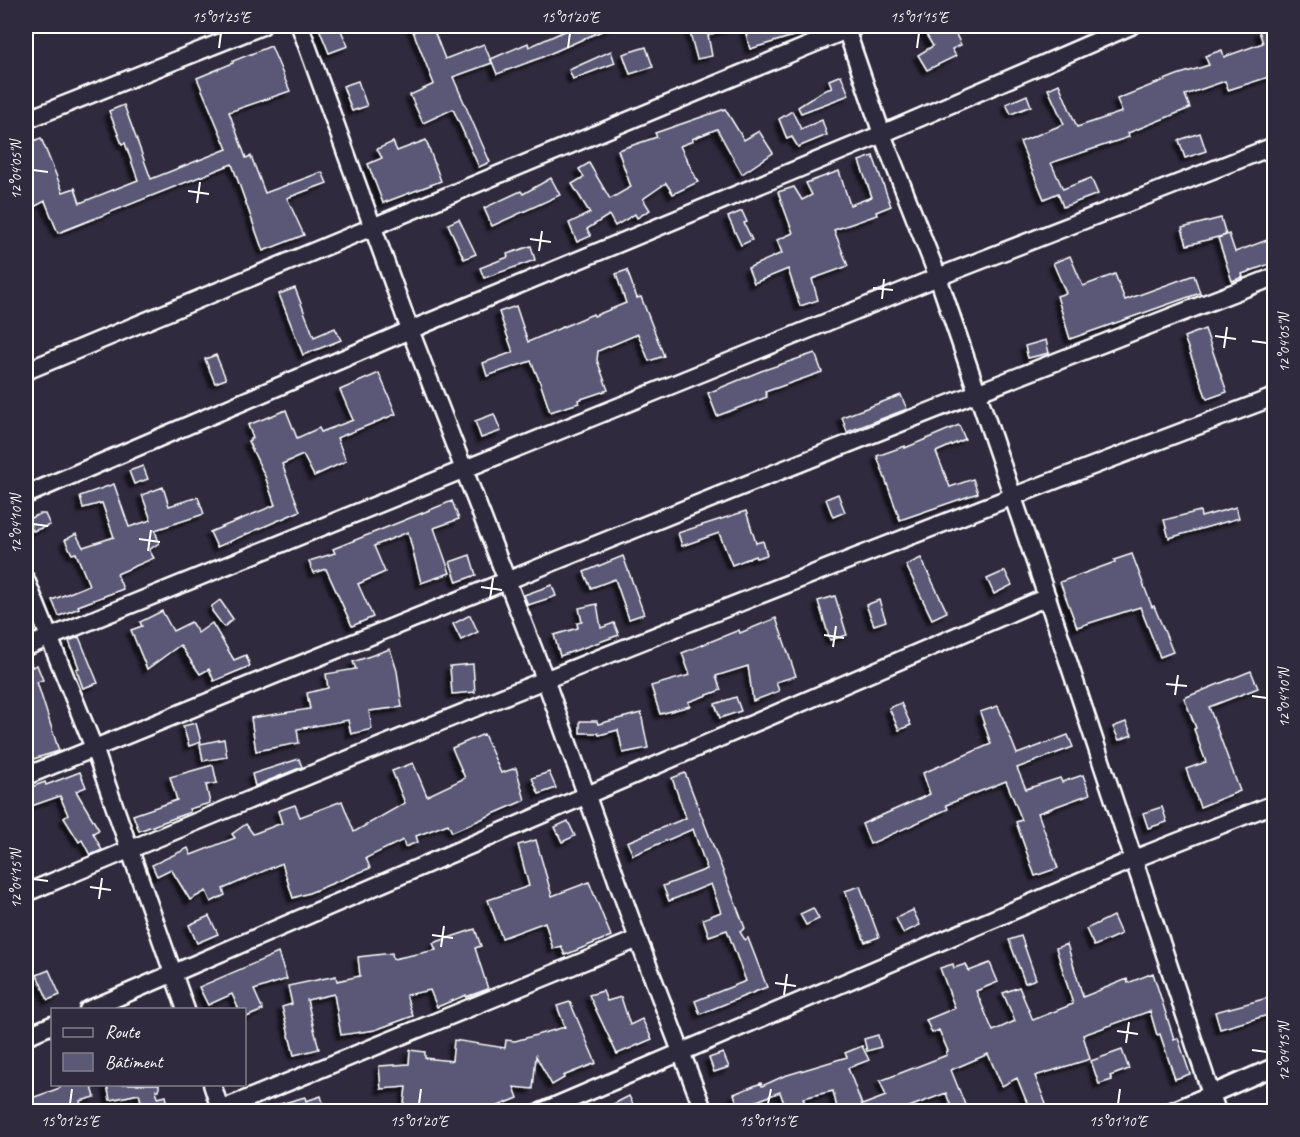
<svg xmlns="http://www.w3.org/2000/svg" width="1300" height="1137" font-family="Caveat,sans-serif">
<defs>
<filter id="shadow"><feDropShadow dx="-4.5" dy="4.5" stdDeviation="1.5" flood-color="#0009"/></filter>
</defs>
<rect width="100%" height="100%" fill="#2f2a3d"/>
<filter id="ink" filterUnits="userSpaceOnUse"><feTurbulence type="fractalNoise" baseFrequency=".0167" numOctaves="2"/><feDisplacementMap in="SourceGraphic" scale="12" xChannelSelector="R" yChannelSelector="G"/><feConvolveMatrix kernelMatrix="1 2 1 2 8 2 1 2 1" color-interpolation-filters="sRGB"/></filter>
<g filter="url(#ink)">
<g fill="#5a5976" stroke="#fff" stroke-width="1.5" filter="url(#shadow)">
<path d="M318,26H339L348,46L329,53Z"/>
<path d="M411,26H432L445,59L484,44L492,63L453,77L490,162L479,167L453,109L423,123L410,95L434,84Z"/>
<path d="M563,26H613L540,58L497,74L491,59L528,43L529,47L565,31Z"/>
<path d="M688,26H730V28L708,35L712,56L697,59Z"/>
<path d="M744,26H765L766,29L777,26H819L820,28L750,49Z"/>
<path d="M921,26H952L961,45L952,49L956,56L927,70L918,55L933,46Z"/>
<path d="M1275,26V75L1228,90L1225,81L1185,95L1190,108L1128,133L1129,137L1051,163L1063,189L1091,178L1098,194L1063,207L1058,193L1044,199L1020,142L1064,124L1048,89L1059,84L1077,127L1122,112L1117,99L1177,75L1209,65L1205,56L1222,50L1224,57L1263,43L1259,31Z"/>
<path d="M271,46L290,91L229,112L246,158L251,156L265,193L322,172L327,183L287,198L304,235L263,251L232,164L58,233L45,201L30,209L26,201V144L41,138L63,192L75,188L80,203L138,180L125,143L122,144L109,111L124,105L151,179L227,149L197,78L233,63V61Z"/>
<path d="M646,47L653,67L630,74L623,54Z"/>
<path d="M611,51L615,63L573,79L569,70Z"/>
<path d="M841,75L849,95L801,113L798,107L823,91L832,88L829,80Z"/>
<path d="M358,81L367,106L352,111L343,86Z"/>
<path d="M1027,95L1031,106L1011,114L1006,104Z"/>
<path d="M725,109L744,140L759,131L773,153L742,174L717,129L692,139L693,141L680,146L698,182L673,194L666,183L643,199L650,210L637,218L635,214L615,226L609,215L587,229L591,236L577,242L569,223L590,213L572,184L584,177L579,169L589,163L610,199L631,187L618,150L657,137L655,133Z"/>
<path d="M792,111L801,129L822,120L827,135L798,147L792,137L787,139L779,119Z"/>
<path d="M1200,133L1206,151L1185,158L1179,140Z"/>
<path d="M426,140L441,181L383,203L368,164L382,158L377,149L393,142L397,151Z"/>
<path d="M873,156L891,206L876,212L877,215L834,230L848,266L812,279L818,300L800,306L788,269L754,283L748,268L782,253L777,240L793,233L778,192L794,187L802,200L812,195L806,183L839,171L850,205L872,197L859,161Z"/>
<path d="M551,178L560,195L492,226L484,208L521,191L523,194Z"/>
<path d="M742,211L747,222L744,223L752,240L741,245L728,217Z"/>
<path d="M1221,218L1226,235L1187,245L1182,228Z"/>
<path d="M459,219L476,254L464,259L448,224Z"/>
<path d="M1229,234L1235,252L1275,237V262L1242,274L1243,277L1232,281L1218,238Z"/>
<path d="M531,246L535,260L484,278L480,268L508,257L507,254Z"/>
<path d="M1070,256L1083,286L1115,274L1125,300L1194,275L1200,293L1070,339L1057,296L1066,293L1053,263Z"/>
<path d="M627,270L637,298L641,297L664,356L649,361L638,334L598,351L597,360L608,390L578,400L579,403L550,412L540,382L531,361L487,376L483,363L513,352L499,312L516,306L528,342L593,314L594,316L626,303L616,274Z"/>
<path d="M295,288L314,337L335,328L341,340L303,355L279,294Z"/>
<path d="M1205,329L1227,392L1207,399L1184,337Z"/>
<path d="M1046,340L1049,353L1028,358L1025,346Z"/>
<path d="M815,353L822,372L765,392L767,397L717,416L708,393L761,371Z"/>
<path d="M216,355L226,379L215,383L205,359Z"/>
<path d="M379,373L396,414L337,438L346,461L314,476L303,455L282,464L300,511L217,547L210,532L275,505L265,476L248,441L253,438L248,425L286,410L297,438L319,428L321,432L353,420L340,390Z"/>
<path d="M901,395L907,409L847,432L842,417Z"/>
<path d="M494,414L501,431L481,438L475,421Z"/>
<path d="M959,425L965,439L936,452L950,487L973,479L978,493L900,520L877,456L905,446V448Z"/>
<path d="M143,466L148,479L134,484L129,471Z"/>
<path d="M114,484L129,527L151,520L142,495L163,487L169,506L198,497L204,514L155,530L159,543L149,550L154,558L117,574L123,589L78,606L79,608L59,616L52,600L89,585L76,553L72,554L65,540L76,534L83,547L114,537L102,503L83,508L80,496Z"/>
<path d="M838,494L845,512L833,517L826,499Z"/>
<path d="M452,501L459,519L434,528L450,573L421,583L408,532L374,546L385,572L358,584L373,617L352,626L326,569L313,573L309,561L335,553L333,549Z"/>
<path d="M1236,507L1239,518L1169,538L1164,520L1200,511L1201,517Z"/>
<path d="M746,511L756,543L763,541L767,555L756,558L755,556L732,565L719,533L682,546L678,533Z"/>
<path d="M40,514H45L50,525L33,531L28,519Z"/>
<path d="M1132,554L1152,607L1154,606L1173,652L1160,657L1140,607L1077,627L1060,582L1115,562L1114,560Z"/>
<path d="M470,555L476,575L457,582L450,562Z"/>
<path d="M623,556L644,614L629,619L615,579L591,588L584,572Z"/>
<path d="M921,558L947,612L932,619L906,565Z"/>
<path d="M1005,571L1012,585L994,594L987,579Z"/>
<path d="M552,585L556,596L528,605L524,595Z"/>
<path d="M835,596L847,635L830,640L818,601Z"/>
<path d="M220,600L233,619L224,627L212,611V606Z"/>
<path d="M879,600L886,621L874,625L866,605Z"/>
<path d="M597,604L601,628L614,623L619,635L560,656L554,635L578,628L577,623L582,622L579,608Z"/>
<path d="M162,611L173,631L191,622L198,633L212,623L234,660L246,655L250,666L214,681L209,669L200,674L180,645L147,669L131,630L142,626L140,622Z"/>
<path d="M470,615L478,632L461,640L453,624Z"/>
<path d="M776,618L796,676L776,682L779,691L753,701L748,666L716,676L721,690L688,702L690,706L660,714L651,686L690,675L682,653L739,630L740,633Z"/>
<path d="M79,637L98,683L83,688L76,669L79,668L69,641Z"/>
<path d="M390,649L397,671L402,707L369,711L372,729L351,734L348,720L297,729L299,743L256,751L251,718L310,709L307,693L328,688L326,674L356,669L353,662Z"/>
<path d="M26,657H29L32,667L37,665L43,680L37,682L59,751L33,759L32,757L26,759Z"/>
<path d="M473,664L475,692L452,694L450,666Z"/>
<path d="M1251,671L1258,688L1209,707L1240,791L1200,807L1186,769L1206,762L1194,729L1196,728L1184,698Z"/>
<path d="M736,697L741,711L720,718L715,704Z"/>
<path d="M901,703L911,725L899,730L889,708Z"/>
<path d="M998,706L1017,754L1068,735L1073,747L1017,768L1026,789L1060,778L1062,782L1083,775L1090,794L1038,813L1058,868L1035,876L1016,822L1022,820L1006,781L946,805L948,809L870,844L862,824L930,794L923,773L991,744L980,712Z"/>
<path d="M641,713L648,748L623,753L618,730L599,735L598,733H580V721H597L598,724Z"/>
<path d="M1126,722L1132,735L1119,740L1113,727Z"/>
<path d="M196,723L201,742L189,746L183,726Z"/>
<path d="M484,734L501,773L516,768L525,800L452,832L448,824L416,836L418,842L405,847L403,840L366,858L370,868L309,893L293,898L282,863L223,889L225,895L211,902L206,891L190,900L171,869L157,876L152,865L188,848L191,855L235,838L232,834L246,824L253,834L282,823L278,811L295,805L300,817L342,801L354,832L405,803L392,771L413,763L427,796L465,778L452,748Z"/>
<path d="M224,739L227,757L203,761L200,744Z"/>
<path d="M299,759L302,767L255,786L252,774Z"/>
<path d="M213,765L217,783L206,785L210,803L189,809L190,812L139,831L133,815L177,800L170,777Z"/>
<path d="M80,772L86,787L76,791L99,830L93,833L102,850L90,855L82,840L79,842L64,818L68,815L60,796L26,808V789L45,782L46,785Z"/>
<path d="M549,772L556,788L539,794L532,778Z"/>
<path d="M685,773L745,928L740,932L745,940L748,938L767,987L700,1014L695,1001L746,981L727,930L709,936L703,919L721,912L711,884L669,901L663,886L707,869L693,829L633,855L627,842L686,818L672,778Z"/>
<path d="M1162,807L1167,822L1148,828L1143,813Z"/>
<path d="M568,821L575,836L562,842L555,827Z"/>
<path d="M536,840L552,896L589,882L611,936L565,955L561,946L553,949L545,922L502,938L488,900L529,886L518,845Z"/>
<path d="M860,886L879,937L865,942L845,891Z"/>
<path d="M813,908L819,919L806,925L800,914Z"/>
<path d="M913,910L920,925L903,933L896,918Z"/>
<path d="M209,916L218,934L197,943L189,925Z"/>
<path d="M1113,916L1121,934L1094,946L1086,929Z"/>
<path d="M475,929L481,946L475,948L488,989L466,997V995L437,1007L430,990L406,995L413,1016L375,1030L341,1035L334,994L307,1000L319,1049L294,1055L282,1007L292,1004L288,986L336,976L337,981L360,976L358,957L392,953L393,959L436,950L433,943Z"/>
<path d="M1021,936L1036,979L1025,983L1009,940Z"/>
<path d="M1067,944L1083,997L1127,979L1128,983L1153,973L1174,1039L1178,1038L1190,1074L1175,1079L1160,1034L1157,1035L1150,1011L1083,1035L1090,1059L1035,1076L1046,1104L1030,1110L1017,1078L1002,1086L988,1054L951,1070L968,1112H953L946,1093L896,1112H838L833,1091L803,1098L808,1112H787L780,1092L739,1108L734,1094L761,1083L762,1086L784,1076L847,1057L845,1053L862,1046L869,1060L848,1068L862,1105L886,1096L880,1081L947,1055L946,1052L948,1051L939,1030L932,1033L926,1020L955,1008L940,968L953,964L954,968L966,964L969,971L990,963L998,982L976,991L993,1031L1015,1021L1003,993L1019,987L1033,1020L1073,1004L1056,948Z"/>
<path d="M278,953L287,979L254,990L263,1010L244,1018V1010H239L232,994L208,1005L199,987Z"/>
<path d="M49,970L60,995L48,1000L37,975Z"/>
<path d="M603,991L607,1001L621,997L630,1025L642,1019L652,1039L617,1054L589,995Z"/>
<path d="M1275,996V1013L1220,1029L1215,1012Z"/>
<path d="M570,1002L596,1063L563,1076L564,1078L552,1085L536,1056L533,1089L514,1087L518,1098L498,1106L497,1110L480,1108L479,1112H468V1109L441,1106L440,1112H403L406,1087L381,1089L379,1066L409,1064L410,1050L425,1052V1058L452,1061L454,1040L505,1048L506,1040L515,1041L565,1027L557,1006Z"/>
<path d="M878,1035L881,1047L867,1051L864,1039Z"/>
<path d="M1122,1050L1129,1069L1110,1076L1112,1080L1099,1084L1091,1061Z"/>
<path d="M723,1053L729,1067L714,1072L709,1058Z"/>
<path d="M60,1084H91L95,1097L80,1101L83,1112H26V1100L60,1088Z"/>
<path d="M107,1084H159V1090H156L158,1098L166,1096L169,1108L155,1112H144L139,1094L110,1100Z"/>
<path d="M321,1096L325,1110L318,1112H266V1108L305,1097L306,1101Z"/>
<path d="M629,1096L637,1112H598Z"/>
</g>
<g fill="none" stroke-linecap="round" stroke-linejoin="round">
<defs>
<g id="minor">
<path d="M300,26L410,330L545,679L638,939L704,1112"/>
<path d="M845,26L882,134L938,277L1047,597L1217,1112"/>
<path d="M26,120L262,26"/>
<path d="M26,371L856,26"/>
<path d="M26,495L410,330L882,134L1131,26"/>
<path d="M26,580L94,748L186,1010"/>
<path d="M26,647L938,277L1274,146"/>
<path d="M26,776C441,607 856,438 1274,277"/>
<path d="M26,893C438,719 855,555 1274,397"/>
<path d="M88,1010L1047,597"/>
<path d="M26,1036L52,1025"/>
<path d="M212,1084L221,1112"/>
<path d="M215,1112L638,939"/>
<path d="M541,1112L1134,859L1274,804"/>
<path d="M1170,1112L1274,1067"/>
</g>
</defs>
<use href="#minor" stroke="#fff" stroke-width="21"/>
<use href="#minor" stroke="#2f2a3d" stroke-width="16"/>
</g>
</g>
<path fill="none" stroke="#fff" stroke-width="2" d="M219,48L221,33M568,48L570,33M917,48L919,33M33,170L48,172M188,191L209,194M197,203L200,182M530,239L551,242M539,251L542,231M873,288L893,290M882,299L884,279M1215,336L1236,339M1252,341L1267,343M1224,348L1227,327M33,524L48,526M139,539L160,542M148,551L151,530M481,587L502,590M490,599L493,578M824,635L844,638M833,647L836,626M1166,684L1187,686M1175,695L1178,675M1252,696L1267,698M33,879L48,881M90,887L111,890M99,899L102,878M432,935L453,938M441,947L444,926M775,983L796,986M784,995L787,974M1117,1031L1138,1034M1126,1043L1129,1022M1252,1050L1267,1052M70,1104L72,1089M419,1104L421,1089M768,1104L771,1089M1118,1104L1120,1089"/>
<rect width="1300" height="1137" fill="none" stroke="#2f2a3d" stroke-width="66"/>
<rect x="51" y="1008" width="195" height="78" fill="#2f2a3d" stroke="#827f8b" stroke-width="1.5"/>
<rect x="63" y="1028" width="30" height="9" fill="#2f2a3d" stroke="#827f8b" stroke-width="1.5"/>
<text x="105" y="1038" font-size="18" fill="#ffffff">Route</text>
<rect x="63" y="1053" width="30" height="18" fill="#5a5976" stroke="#827f8b" stroke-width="1.5"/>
<text x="105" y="1068" font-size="18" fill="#ffffff">Bâtiment</text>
<rect x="33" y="33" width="1234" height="1071" fill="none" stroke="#fff" stroke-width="2"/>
<g font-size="15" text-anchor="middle" fill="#fff">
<text x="221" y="22">15°01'25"E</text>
<text x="570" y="22">15°01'20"E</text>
<text x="919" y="22">15°01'15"E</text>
<text transform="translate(16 170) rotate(-90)" y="5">12°04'05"N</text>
<text transform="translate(1284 343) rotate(-90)" y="5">12°04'05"N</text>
<text transform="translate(16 524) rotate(-90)" y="5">12°04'10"N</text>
<text transform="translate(1284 698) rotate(-90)" y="5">12°04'10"N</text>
<text transform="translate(16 879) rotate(-90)" y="5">12°04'15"N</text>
<text transform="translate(1284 1052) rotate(-90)" y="5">12°04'15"N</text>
<text x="70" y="1126">15°01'25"E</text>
<text x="419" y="1126">15°01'20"E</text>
<text x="768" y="1126">15°01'15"E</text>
<text x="1118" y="1126">15°01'10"E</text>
</g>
</svg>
